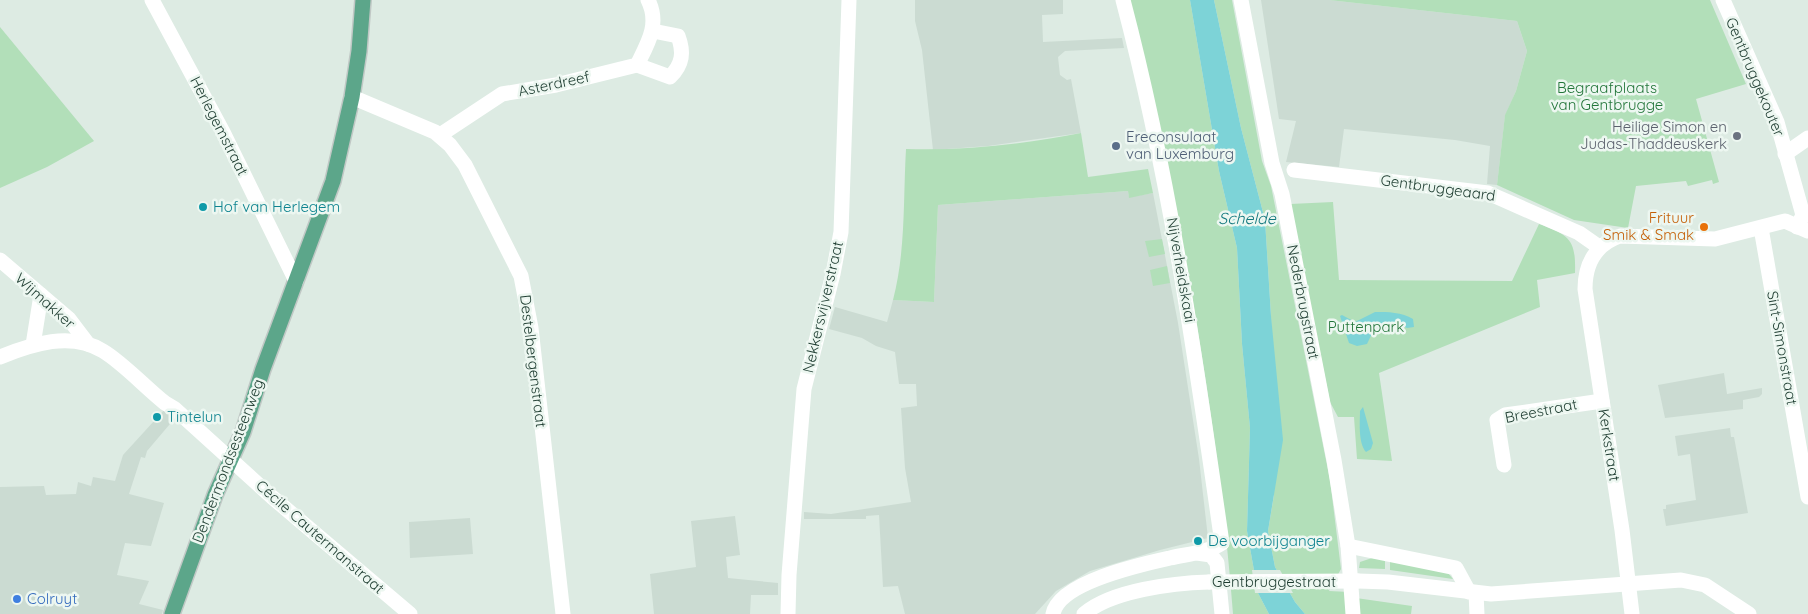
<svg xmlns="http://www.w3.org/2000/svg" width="1808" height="614" font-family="Quicksand,sans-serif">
<rect width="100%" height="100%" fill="#ddebe3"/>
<g fill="#cbdbd2">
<path d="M915,0H1063V14L1042,15L1043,42L1122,38L1124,48L1065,51L1058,57L1060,75L1067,80L1071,79L1081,133L988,146L933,150L922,50L915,21Z"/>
<path d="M1261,0H1329L1517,21L1527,51L1516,91L1505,116L1497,185L1487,184L1490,146L1455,140L1344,129L1339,167L1286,162L1296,121L1279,119Z"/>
<path d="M1128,191L1129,197L1153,193L1178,323L1199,459L1208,538L1160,550L1090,571L1056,591L1035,614H905L898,586L883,587L879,515L866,516V519H804V512L831,514L911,502L905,468L901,408L917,406L916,384H899L895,352L876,346L862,338L829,329L835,307L887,322L893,300L934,302L938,205Z"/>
<path d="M1724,373L1727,394L1762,388V394L1759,397L1743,400V409L1665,418L1658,385Z"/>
<path d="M165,409L175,418L147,451L145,458L141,457L129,494L164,503L151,546L125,543L117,575L149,581L139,604L163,610L162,614H0V487L44,486L46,495L76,494L78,482L91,486L93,477L115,481L123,455Z"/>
<path d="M1730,428L1731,437H1734L1748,513L1666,526L1663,509H1666V505L1696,500L1690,454L1678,456L1675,436Z"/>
<path d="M735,516L740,555L726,557L728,578L778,583V595H751L750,614H654L650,574L696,567L691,521Z"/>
<path d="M470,518L473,554L410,558L409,522Z"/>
</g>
<g fill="#b2dfb9">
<path d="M1130,0H1190L1219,171L1237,248L1242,344L1250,428L1247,531L1258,593L1269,614H1233C1217,407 1178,202 1130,0Z"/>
<path d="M1214,0H1232L1262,161L1271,186L1330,480L1341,569L1329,591L1349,592V597L1412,606L1411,614H1305L1295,602L1275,567L1268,531L1274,495L1271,316L1265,220L1241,128Z"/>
<path d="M1329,0H1710L1746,84L1696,99L1719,182L1713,184L1712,180L1688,186L1686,181L1636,186L1628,228L1574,220L1497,185L1505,115L1516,91L1527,51L1517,21Z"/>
<path d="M0,27L94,141L47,167L0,188Z"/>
<path d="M1081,133L1088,177L1148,169L1153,193L1129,198L1128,191L938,205L934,302L893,300C906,250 903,200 906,149C964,151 1024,144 1081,133Z"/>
<path d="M1333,202L1339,280L1512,281L1539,224C1570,235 1576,240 1575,273L1537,280L1540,307L1379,373L1392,461L1357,459L1354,417H1338L1330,402L1290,204Z"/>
<path d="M1162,239L1165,254L1149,257L1145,241Z"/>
<path d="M1167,266L1170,283L1153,286L1150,270Z"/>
<path d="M1372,558L1385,560V569L1359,568L1360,562Z"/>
<path d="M1390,561L1448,573L1453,579L1390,570Z"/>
</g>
<g fill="#7dd3d7">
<path d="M1190,0H1214L1241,128L1265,220L1271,316L1283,440L1268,531L1275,567L1295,602L1305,614H1269L1258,593L1247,531L1250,428L1242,344L1237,248L1219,171Z"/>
<path d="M1375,312C1388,312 1402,312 1413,319L1414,327L1407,328C1396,322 1388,322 1376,325L1367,344L1357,346L1349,343L1340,316L1342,315L1355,322Z"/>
<path d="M1363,407L1373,443L1371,449L1366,452C1358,443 1360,422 1360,411Z"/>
</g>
<path fill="#ddebe3" d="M1252,570H1280L1293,593H1255Z"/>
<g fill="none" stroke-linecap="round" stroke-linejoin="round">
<defs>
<path id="major" d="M172,614L215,495L243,432L263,369L333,181L352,97L359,51L363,0"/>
</defs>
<use href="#major" stroke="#c0c8c5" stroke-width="18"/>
<g stroke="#fff" stroke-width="15">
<path d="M152,0L223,132L296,281"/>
<path d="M1241,0L1272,163L1282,194L1334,460L1348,546L1353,614"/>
<path d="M1723,0L1777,122L1803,215L1797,227"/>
<path d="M637,65L670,77C683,64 684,52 678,36L653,31"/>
<path d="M352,97L435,132L450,145L465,165L521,276L531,328L563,614"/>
<path d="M440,135L502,94L556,85L637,65C648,43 660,24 648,0"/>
<path d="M1785,154L1808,138"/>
<path d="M1294,170L1488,193L1579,233L1599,247"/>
<path d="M1761,228L1808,497"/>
<path d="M0,260L69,319L88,344"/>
<path d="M33,345L41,295"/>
<path d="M0,357C32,344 71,331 103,351C123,363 146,388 165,403L175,409L272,497L410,614"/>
<path d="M1504,465L1497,420L1505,415L1602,401"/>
<path d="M1348,546L1456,568L1469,592"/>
<path d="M1197,553L1211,555L1217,563L1222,614"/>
<path d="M1358,581L1388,582L1491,594L1681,580L1705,585L1749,614"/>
<path d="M1476,593L1477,614"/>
<path d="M788,614L789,575L804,389L833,274L841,232L849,0"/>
<path d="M1053,614C1059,582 1143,564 1170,558C1187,554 1207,553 1222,543C1196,361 1170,178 1123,0"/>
<path d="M1084,614C1112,590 1174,583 1209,582"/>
<path d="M1632,614L1622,530L1585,289C1585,264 1596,244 1620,236L1715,239L1785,221L1808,231"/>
</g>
<use href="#major" stroke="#5ca68a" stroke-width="15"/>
<path stroke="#fff" stroke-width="15" d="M1209,582L1358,581"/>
</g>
<circle fill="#6b7280" stroke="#edf7f1" stroke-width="2" cx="1737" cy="136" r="5"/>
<circle fill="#5c6f8a" stroke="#edf7f1" stroke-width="2" cx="1116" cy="146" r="5"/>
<g fill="#0f9aa8" stroke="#edf7f1" stroke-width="2">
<circle cx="203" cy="207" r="5"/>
<circle cx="157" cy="417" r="5"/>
<circle cx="1198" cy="541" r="5"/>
</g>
<circle fill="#e8710a" stroke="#edf7f1" stroke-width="2" cx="1704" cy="227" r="5"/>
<circle fill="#3f7fe0" stroke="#edf7f1" stroke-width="2" cx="17" cy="599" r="5"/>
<g text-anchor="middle" stroke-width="5" stroke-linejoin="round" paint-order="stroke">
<g font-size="15" fill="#1d3c30" stroke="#edf7f1">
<text transform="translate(1755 77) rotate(67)" y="5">Gentbruggekouter</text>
<text transform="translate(554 84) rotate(-12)" y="5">Asterdreef</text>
<text transform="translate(219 126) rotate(63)" y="5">Herlegemstraat</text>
<text transform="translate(1438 188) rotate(8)" y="5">Gentbruggeaard</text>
<text transform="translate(1181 270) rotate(80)" y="5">Nijverheidskaai</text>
<text transform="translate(45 301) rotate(42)" y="5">Wijmakker</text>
<text transform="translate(1303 302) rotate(79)" y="5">Nederbrugstraat</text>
<text transform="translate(823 307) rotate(-77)" y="5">Nekkersvijverstraat</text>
<text transform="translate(1782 348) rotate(80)" y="5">Sint-Simonstraat</text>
<text transform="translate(533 361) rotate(83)" y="5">Destelbergenstraat</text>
<text transform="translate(1541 411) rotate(-11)" y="5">Breestraat</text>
<text transform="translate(1609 445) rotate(81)" y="5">Kerkstraat</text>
<text transform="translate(228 461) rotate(-69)" y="5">Dendermondsesteenweg</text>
<text transform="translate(320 537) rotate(41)" y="5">Cécile Cautermanstraat</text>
<text x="1274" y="587">Gentbruggestraat</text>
</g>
<g font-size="15" fill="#23763a" stroke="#edf7f1">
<text x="1607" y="93">Begraafplaats<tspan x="1607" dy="17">van Gentbrugge</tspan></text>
<text x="1366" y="332">Puttenpark</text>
</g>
<g font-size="15" fill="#5b616d" stroke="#edf7f1" text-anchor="end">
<text x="1727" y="132">Heilige Simon en<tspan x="1727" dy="17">Judas-Thaddeuskerk</tspan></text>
</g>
<g font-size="15" fill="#4e5e75" stroke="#edf7f1" text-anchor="start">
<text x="1126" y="142">Ereconsulaat<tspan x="1126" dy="17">van Luxemburg</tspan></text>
</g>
<g font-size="15" fill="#0d838f" stroke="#edf7f1" text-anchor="start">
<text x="213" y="212">Hof van Herlegem</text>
<text x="167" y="422">Tintelun</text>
<text x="1208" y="546">De voorbijganger</text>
</g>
<g font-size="15" fill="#c56008" stroke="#edf7f1" text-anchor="end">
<text x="1694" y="223">Frituur<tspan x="1694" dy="17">Smik &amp; Smak</tspan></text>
</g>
<g font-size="15" fill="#366cbe" stroke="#edf7f1" text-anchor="start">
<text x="27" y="604">Colruyt</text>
</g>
<g font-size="16" font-style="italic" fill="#11777d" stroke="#edf7f1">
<text x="1247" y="224">Schelde</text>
</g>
</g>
</svg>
